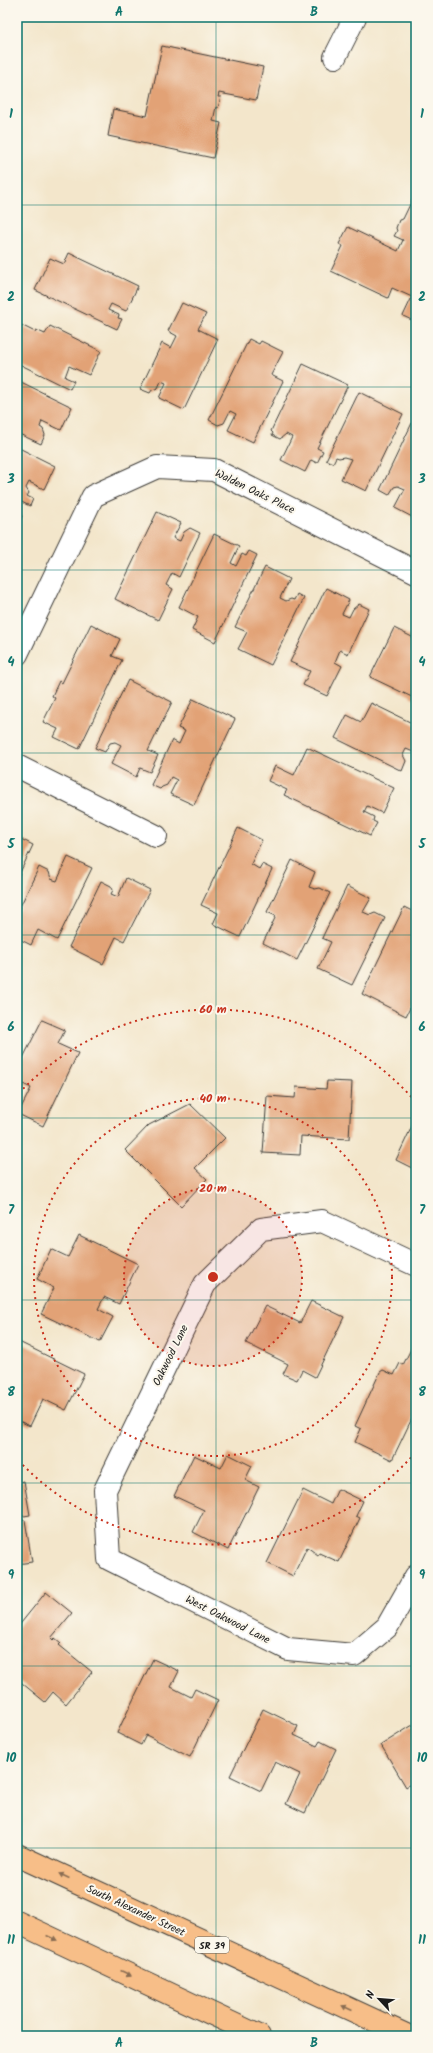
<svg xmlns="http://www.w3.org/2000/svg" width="433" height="2053" font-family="Kalam,sans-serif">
<rect width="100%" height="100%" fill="#fbf7ec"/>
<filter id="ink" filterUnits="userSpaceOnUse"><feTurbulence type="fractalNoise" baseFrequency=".025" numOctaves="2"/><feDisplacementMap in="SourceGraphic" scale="8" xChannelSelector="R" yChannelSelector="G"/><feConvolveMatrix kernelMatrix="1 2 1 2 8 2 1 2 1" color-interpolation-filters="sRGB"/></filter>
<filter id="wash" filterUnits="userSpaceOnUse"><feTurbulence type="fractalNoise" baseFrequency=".012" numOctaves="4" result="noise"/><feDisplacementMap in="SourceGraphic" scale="16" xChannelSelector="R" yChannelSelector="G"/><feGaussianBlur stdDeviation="0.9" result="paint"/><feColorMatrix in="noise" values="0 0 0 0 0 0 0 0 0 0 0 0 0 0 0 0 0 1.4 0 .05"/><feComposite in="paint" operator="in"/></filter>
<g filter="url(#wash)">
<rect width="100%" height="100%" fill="#f3e6cb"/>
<g id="blocks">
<g fill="#e2a276">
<path d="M162,46L263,67L256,100L219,93L218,97H221L218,108L216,107L213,121L221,123L213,158L108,136L113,109L147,116Z"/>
<path d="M416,192V322L403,316L412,297L392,288L388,298L331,271L343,246L339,244L348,227L398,251L403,240L394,236L397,231L396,228L399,220L403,219Z"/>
<path d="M69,253L138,286L126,311L111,304L108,310L119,315L118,318L122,319L117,329L35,290L50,258L64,264Z"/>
<path d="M182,303L206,314L198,329L218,339L184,410L159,398L166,383L161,381L158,388L152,390L150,393L140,389L162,343L171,348L177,336L168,331Z"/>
<path d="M19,324L35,332L36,330L45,334L50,326L101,351L89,375L69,366L65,377L74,381L70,389L17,363Z"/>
<path d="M249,339L259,344L261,341L283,352L271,375L283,381L253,442L228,430L236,414L230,411L224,423L218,425L209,420Z"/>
<path d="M303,364L348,385L317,448L323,451L317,463L311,460L305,472L281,460L292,437L286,434L280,439L272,435L273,433L271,431Z"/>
<path d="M17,380L72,407L61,430L42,421L40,427L43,429L45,435L41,444L17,433Z"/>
<path d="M359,392L403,414L366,491L341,479L351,459L344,457L339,458L336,457L333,463L326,460Z"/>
<path d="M412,423L416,425V519L395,508L405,489L398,486L394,487L389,495L380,490Z"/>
<path d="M17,447L55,466L44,489L29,482L26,488L29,493L27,496L33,499L30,506L17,500Z"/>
<path d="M157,512L181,523L173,538L180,541L184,532L190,528L200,533L179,577L172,573L166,585L173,589L158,620L115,599Z"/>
<path d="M17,513L22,516L17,526Z"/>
<path d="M214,534L239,546L231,563L236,566L242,554L246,556L249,551L257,555L215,642L192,630L198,617L179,607Z"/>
<path d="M265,567L289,579L280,598L286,601L291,599L294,600L297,594L304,598L271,665L238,649L247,632L235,627Z"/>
<path d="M326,588L349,600L342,614L349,617L353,609L359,604L369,609L348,654L340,650L335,662L342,666L327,696L303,685L310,671L290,662Z"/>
<path d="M91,624L120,639L112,656L122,660L79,749L54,737L58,729L43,722L55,698L52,696L59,681L62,683Z"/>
<path d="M394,628L416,639V699L370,677Z"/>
<path d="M128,680L172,702L148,751L158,755L150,772L140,768L136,777L111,764L121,745L115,742L110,743L105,752L95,748Z"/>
<path d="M193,699L235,719L194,805L170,794L177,780L171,777L167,785L162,787L160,789L151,785L172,740L179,744L185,731L178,728Z"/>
<path d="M371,703L416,725V753L406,749L403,755L406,761L402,771L335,738L347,715L361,722Z"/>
<path d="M307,747L394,788L382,813L367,806L364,812L374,817L373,821L377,823L370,836L284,795L287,790L268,781L275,766L294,775Z"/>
<path d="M238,828L262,840L251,864L259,869L262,864L272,869L240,937L213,924L218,913L201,905Z"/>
<path d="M17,837L33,845L17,879Z"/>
<path d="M68,857L92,868L57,940L38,930L31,945L17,938V913L39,867L49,872L51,879L57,881Z"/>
<path d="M292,860L315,872L309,887L315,889L320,888L330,893L297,960L263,943L276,916L267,912Z"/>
<path d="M126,878L150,890L124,941L116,937L103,964L69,947L101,881L111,886L113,890L111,894L118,897Z"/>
<path d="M347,886L371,898L363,912L370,915L375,913L385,918L352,985L318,969L331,942L322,938Z"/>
<path d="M404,907L416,913V996L406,1016L362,994Z"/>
<path d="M42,1020L65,1030L58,1044L78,1053L43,1126L18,1114L31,1088L21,1083L17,1091V1070Z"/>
<path d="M327,1081L352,1082L349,1139L301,1136L300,1155L263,1153L267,1096L295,1098L296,1087L326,1089Z"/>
<path d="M190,1104L225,1138L195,1168L207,1179L181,1206L125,1150L149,1125Z"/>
<path d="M414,1122L416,1123V1170L396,1160Z"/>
<path d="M79,1235L138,1264L119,1304L104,1297L98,1309L113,1317L100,1342L41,1314L54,1288L37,1279L51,1249L68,1257Z"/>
<path d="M311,1301L344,1317L315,1377L302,1370L297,1380L283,1374L288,1364L246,1343L265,1306L300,1323Z"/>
<path d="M416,1339V1410L392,1460L355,1442L361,1429L355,1426L380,1372L383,1370L394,1375L400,1363L403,1365Z"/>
<path d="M17,1341L84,1374L66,1410L43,1399L30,1426L17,1420Z"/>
<path d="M228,1454L252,1466L245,1480L259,1487L228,1550L193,1532L204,1510L174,1496L194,1455L221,1468Z"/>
<path d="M24,1481L30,1515L18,1517L19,1521L25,1520L32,1562L17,1564V1483Z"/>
<path d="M338,1489L363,1501L356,1516L360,1518L339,1562L319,1553L318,1555L307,1547L293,1576L267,1563L303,1490L331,1504Z"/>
<path d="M46,1592L72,1613L51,1638L53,1640L55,1638L61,1643L59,1645L92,1672L66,1704L53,1692L45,1702L17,1679V1628Z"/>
<path d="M153,1659L179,1671L171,1687L191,1697L195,1689L218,1700L190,1757L146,1735L141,1745L117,1733Z"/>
<path d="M263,1709L298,1726L294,1735L317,1746L320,1741L336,1749L305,1813L286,1804L300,1774L275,1762L261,1791L230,1776Z"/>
<path d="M416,1723V1780L406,1787L381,1745Z"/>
</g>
</g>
</g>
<g filter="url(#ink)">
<use href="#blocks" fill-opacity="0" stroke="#3c3a36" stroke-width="1"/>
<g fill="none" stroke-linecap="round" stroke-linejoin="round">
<defs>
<g id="minor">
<path d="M335,57L355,17"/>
<path d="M17,654L93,496L157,467L214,470L416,572"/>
<path d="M17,766L156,836"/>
<path d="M416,1265L322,1221L261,1229L205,1284L105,1490L109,1559L288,1649L354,1655L387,1627L416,1576"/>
</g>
<g id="primary">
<path d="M17,1855L408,2036"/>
<path d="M17,1922L259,2036"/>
</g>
</defs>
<use href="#minor" stroke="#3c3a36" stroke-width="24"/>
<use href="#primary" stroke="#3c3a36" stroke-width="24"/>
<use href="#minor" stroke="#fff" stroke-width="22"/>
<use href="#primary" stroke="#f7be88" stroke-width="22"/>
</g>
<defs><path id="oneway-solid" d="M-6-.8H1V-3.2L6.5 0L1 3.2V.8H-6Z"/></defs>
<g fill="#8a6d52">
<use href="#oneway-solid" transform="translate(64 1876) rotate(-155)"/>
<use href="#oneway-solid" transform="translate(52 1938) rotate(25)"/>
<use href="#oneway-solid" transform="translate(126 1973) rotate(25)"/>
<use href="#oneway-solid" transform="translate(347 2008) rotate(-155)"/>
</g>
</g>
<path fill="none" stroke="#0f766e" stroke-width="1" stroke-opacity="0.55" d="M216,17V2036M17,205H416M17,387H416M17,570H416M17,753H416M17,935H416M17,1118H416M17,1300H416M17,1483H416M17,1666H416M17,1848H416"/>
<circle cx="213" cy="1277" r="89" fill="#c8321e" fill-opacity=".12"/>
<g fill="none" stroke="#c8321e" stroke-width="2" stroke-dasharray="2 4">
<circle cx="213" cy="1277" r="89"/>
<circle cx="213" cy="1277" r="179"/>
<path d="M415 1453A268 268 0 0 1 19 1461M19 1093A268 268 0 0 1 415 1101"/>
</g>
<g text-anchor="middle" stroke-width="4" stroke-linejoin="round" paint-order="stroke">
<rect fill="#fbf7ec" stroke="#5f5e5a" stroke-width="1" x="195" y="1937" width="34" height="16" rx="3"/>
<g font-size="10" font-weight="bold" fill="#1c1c1c">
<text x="212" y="1949">SR 39</text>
</g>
<g font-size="11" fill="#1c1c1c" stroke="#fbf7ec">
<text transform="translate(255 491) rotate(26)" y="4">Walden Oaks Place</text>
<text transform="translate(170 1355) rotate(-64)" y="4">Oakwood Lane</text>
<text transform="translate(228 1619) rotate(27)" y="4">West Oakwood Lane</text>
<text transform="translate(136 1910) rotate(25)" y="4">South Alexander Street</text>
</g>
</g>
<circle cx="213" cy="1277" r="6" fill="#c8321e" stroke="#fbf7ec" stroke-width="2"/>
<g font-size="12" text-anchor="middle" font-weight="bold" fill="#c8321e" stroke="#fbf7ec" stroke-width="4" stroke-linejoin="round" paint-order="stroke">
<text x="213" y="1013">60 m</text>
<text x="213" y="1102">40 m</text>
<text x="213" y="1192">20 m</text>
</g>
<rect width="433" height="2053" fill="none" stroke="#fbf7ec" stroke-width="44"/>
<g transform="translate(379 1999) rotate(296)" stroke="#fbf7ec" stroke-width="3" paint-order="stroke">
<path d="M0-3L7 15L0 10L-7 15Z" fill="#1c1c1c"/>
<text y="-6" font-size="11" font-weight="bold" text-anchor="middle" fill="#1c1c1c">N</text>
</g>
<rect x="22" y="22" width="389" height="2009" fill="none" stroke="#0f766e" stroke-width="1.5"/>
<g font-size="13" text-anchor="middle" font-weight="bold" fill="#0f766e">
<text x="119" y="16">A</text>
<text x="314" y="16">B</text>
<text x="11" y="118">1</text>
<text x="422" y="118">1</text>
<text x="11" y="301">2</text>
<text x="422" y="301">2</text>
<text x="11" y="483">3</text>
<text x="422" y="483">3</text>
<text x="11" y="666">4</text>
<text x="422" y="666">4</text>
<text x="11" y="848">5</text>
<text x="422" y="848">5</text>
<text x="11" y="1031">6</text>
<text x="422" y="1031">6</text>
<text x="11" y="1214">7</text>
<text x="422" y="1214">7</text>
<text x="11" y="1396">8</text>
<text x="422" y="1396">8</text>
<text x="11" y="1579">9</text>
<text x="422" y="1579">9</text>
<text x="11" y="1762">10</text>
<text x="422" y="1762">10</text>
<text x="11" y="1944">11</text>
<text x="422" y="1944">11</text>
<text x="119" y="2047">A</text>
<text x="314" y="2047">B</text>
</g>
</svg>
